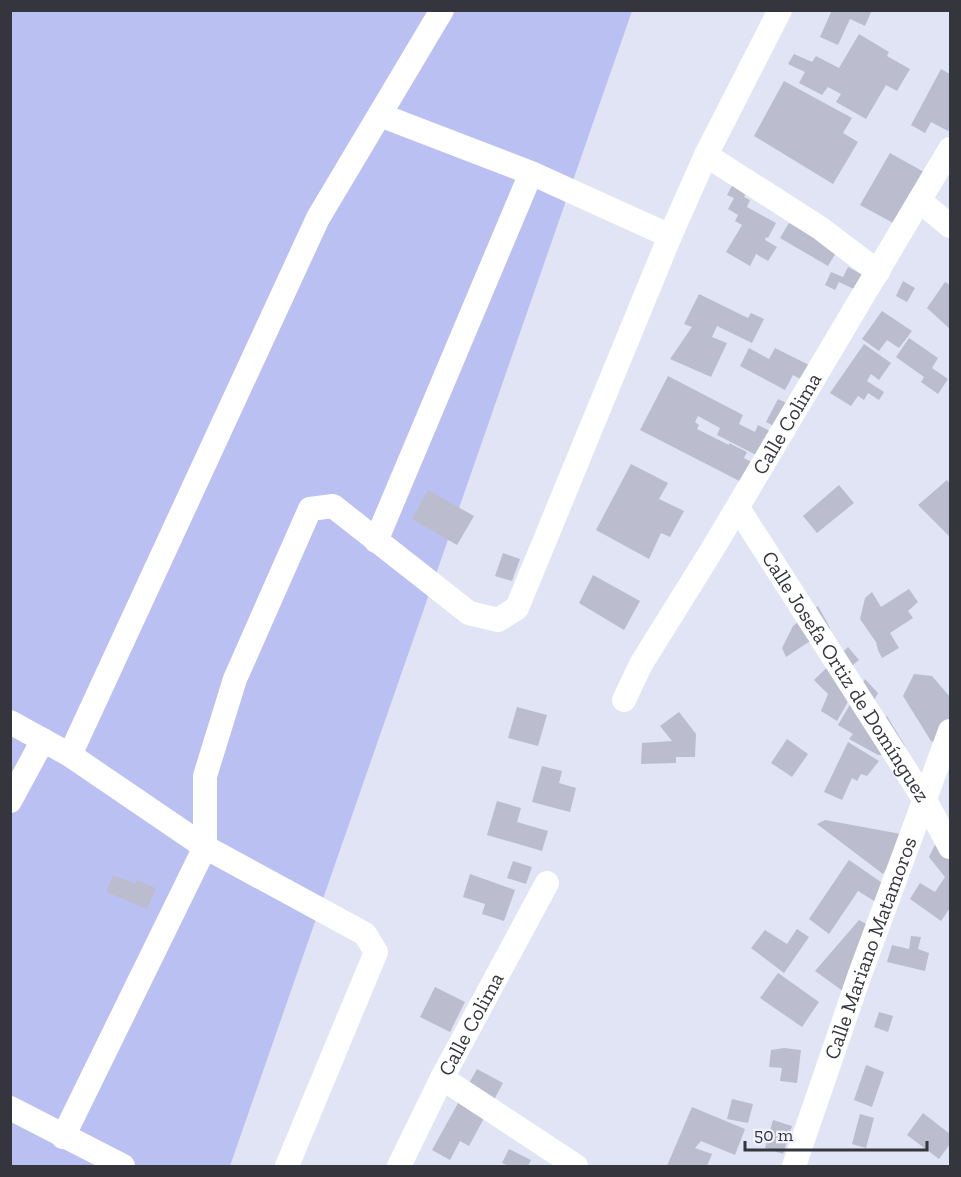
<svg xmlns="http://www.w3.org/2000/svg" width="961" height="1177" font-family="'Zilla Slab',serif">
<rect width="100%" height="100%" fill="#e1e4f5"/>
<path fill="#bbc0f3" d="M10,11H632L230,1166H11Z"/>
<g fill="#bbbdce">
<path d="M832,10H872L865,26L850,19L838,45L820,37Z"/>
<path d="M859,34L889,52L887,56L910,69L897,91L886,85L866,119L836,102L841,94L828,87L822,95L799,83L805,72L788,64L794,54L812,62L816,56L839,68Z"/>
<path d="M941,69L950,74V127L948,131L931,122L925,133L911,125Z"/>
<path d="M784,81L852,118L843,133L858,142L833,184L754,136Z"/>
<path d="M890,153L924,172L895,224L860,205Z"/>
<path d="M734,182L748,190L744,197L750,200L747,207L776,223L768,238L766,237L765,240L777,247L768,261L756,254L750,266L726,252L742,225L735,221L738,215L728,209L734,198L727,195Z"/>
<path d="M789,223L837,251L828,266L780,238Z"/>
<path d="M848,267L865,276L858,291L839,282L835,290L825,285L831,272L843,277Z"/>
<path d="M903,281L915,288L907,302L896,296Z"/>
<path d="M945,282L950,285V329L927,308Z"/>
<path d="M699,294L748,318L751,313L764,319L752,343L717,326L712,337L727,343L711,377L670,359L692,327L684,324Z"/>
<path d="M882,311L912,331L899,348L887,340L879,351L862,339Z"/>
<path d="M909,338L938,358L932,368L948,379L938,394L921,382L924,377L896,357Z"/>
<path d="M864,344L891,363L879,380L871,374L867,381L884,392L879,400L868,393L864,400L858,396L851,406L830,393Z"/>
<path d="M749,348L769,359L775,348L819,370L802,380L793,375L785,390L740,366Z"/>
<path d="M668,376L743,415L739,424L755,432L758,425L785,439L772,463L717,435L720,428L698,416L695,422L699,425L697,429L729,445V443L747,452L744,458L765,469L755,489L640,430Z"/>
<path d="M778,399L801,410L789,434L766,422Z"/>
<path d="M631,464L668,483L659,499L684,511L670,537L661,533L649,559L596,530Z"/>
<path d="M947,480L950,484V537L918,505Z"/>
<path d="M839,485L854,503L817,533L803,516Z"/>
<path d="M428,490L474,516L457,545L412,519Z"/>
<path d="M503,553L520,559L512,581L495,576Z"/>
<path d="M593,575L640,601L624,630L579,603Z"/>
<path d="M909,589L918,602L908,611L913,618L890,633L899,648L882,658L878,650L876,642L860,619L865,598L872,592L881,607Z"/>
<path d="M818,606L830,628L786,657L782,648L793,626Z"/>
<path d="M848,647L859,660L849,668L854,691L837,721L821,711L828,694L814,680Z"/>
<path d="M914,674L932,676L950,697V734L946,746L931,741L903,696Z"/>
<path d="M865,679L878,693L869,709L881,721L887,716L905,746L887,755H878L849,739L853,734L838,725Z"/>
<path d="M517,707L547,715L538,746L508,738Z"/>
<path d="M679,712L696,734L695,757H676V763L641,764L642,743L672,741L660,726Z"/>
<path d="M787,739L808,754L792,777L771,763Z"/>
<path d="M848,742L879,761L867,776L861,774L857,781L852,778L842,800L824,792Z"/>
<path d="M542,766L562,771L559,783L576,788L570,812L532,802Z"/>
<path d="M497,801L521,808L517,822L548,831L542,851L487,835Z"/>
<path d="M825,820L901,834L892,860L883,874L817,824Z"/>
<path d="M944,826L950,836V908L941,921L910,899L920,883L935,892L945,877L929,857Z"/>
<path d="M849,860L891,889L884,907L858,891L829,934L809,919Z"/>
<path d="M513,861L532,867L526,884L507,878Z"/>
<path d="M470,874L515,890L504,921L482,914L485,904L463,897Z"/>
<path d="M113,875L135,884L136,880L156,888L147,909L106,892Z"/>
<path d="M859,920L877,930L854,999L815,971Z"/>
<path d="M797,929L809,937L784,973L751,948L765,930L787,944Z"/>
<path d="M911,936L921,937L918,949L929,953L925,971L887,962L892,945L909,949Z"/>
<path d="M778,973L819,1002L802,1027L760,998Z"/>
<path d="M435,987L465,1002L450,1032L420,1017Z"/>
<path d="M879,1012L893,1016L888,1032L874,1027Z"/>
<path d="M784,1048L801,1050L797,1083L780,1081L782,1068L769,1067L771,1050Z"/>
<path d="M866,1065L884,1072L872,1107L854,1100Z"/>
<path d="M477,1069L503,1083L469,1146L460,1141L450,1160L432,1150Z"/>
<path d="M732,1099L753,1104L748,1123L727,1119Z"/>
<path d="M692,1107L745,1129L735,1155L701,1141L695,1148L712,1154L707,1166H667Z"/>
<path d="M923,1113L950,1134V1144L939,1159L907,1135Z"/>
<path d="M860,1114L874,1118L866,1148L852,1144Z"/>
<path d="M773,1120L792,1126L783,1154L765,1148Z"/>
<path d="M509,1149L531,1160L528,1166H509L502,1163Z"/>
</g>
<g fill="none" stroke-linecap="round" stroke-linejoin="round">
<g stroke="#fff" stroke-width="24">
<path d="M380,115L531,173L670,236"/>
<path d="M706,155L820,228L878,272"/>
<path d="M920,201L950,226"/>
<path id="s1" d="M738,508L926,802L950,847"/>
<path d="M376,541L531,173"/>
<path id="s2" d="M624,700L641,664L712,550L950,149"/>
<path d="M10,722L70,755L205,847L365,934L376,952L287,1166"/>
<path d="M70,755L318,218L442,10"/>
<path d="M10,801L43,740"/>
<path d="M442,1078L576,1166"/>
<path d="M10,1108L123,1166"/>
<path d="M63,1137L205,847V776L235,679L310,509L333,506L469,613L498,620L517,608L670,236L706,155L780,10"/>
<path id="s3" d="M399,1166L442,1078L547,883"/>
<path id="s4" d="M794,1166L860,974L950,731"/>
</g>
</g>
<g text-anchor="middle" stroke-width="4.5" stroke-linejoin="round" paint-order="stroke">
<g font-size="21" fill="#35363d" stroke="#f0f1fc">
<text dy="7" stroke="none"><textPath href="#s2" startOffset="321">Calle Colima</textPath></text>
<text dy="7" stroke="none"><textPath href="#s1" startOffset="200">Calle Josefa Ortiz de Domínguez</textPath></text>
<text dy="7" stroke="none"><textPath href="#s4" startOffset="231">Calle Mariano Matamoros</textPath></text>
<text dy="7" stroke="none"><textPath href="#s3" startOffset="159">Calle Colima</textPath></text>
</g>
</g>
<rect width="961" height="1177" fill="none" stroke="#35363d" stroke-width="24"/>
<path d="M745 1141v9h182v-9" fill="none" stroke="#35363d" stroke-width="3"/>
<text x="754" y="1141" font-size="18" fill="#35363d" stroke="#f0f1fc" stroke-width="4.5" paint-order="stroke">50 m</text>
</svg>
